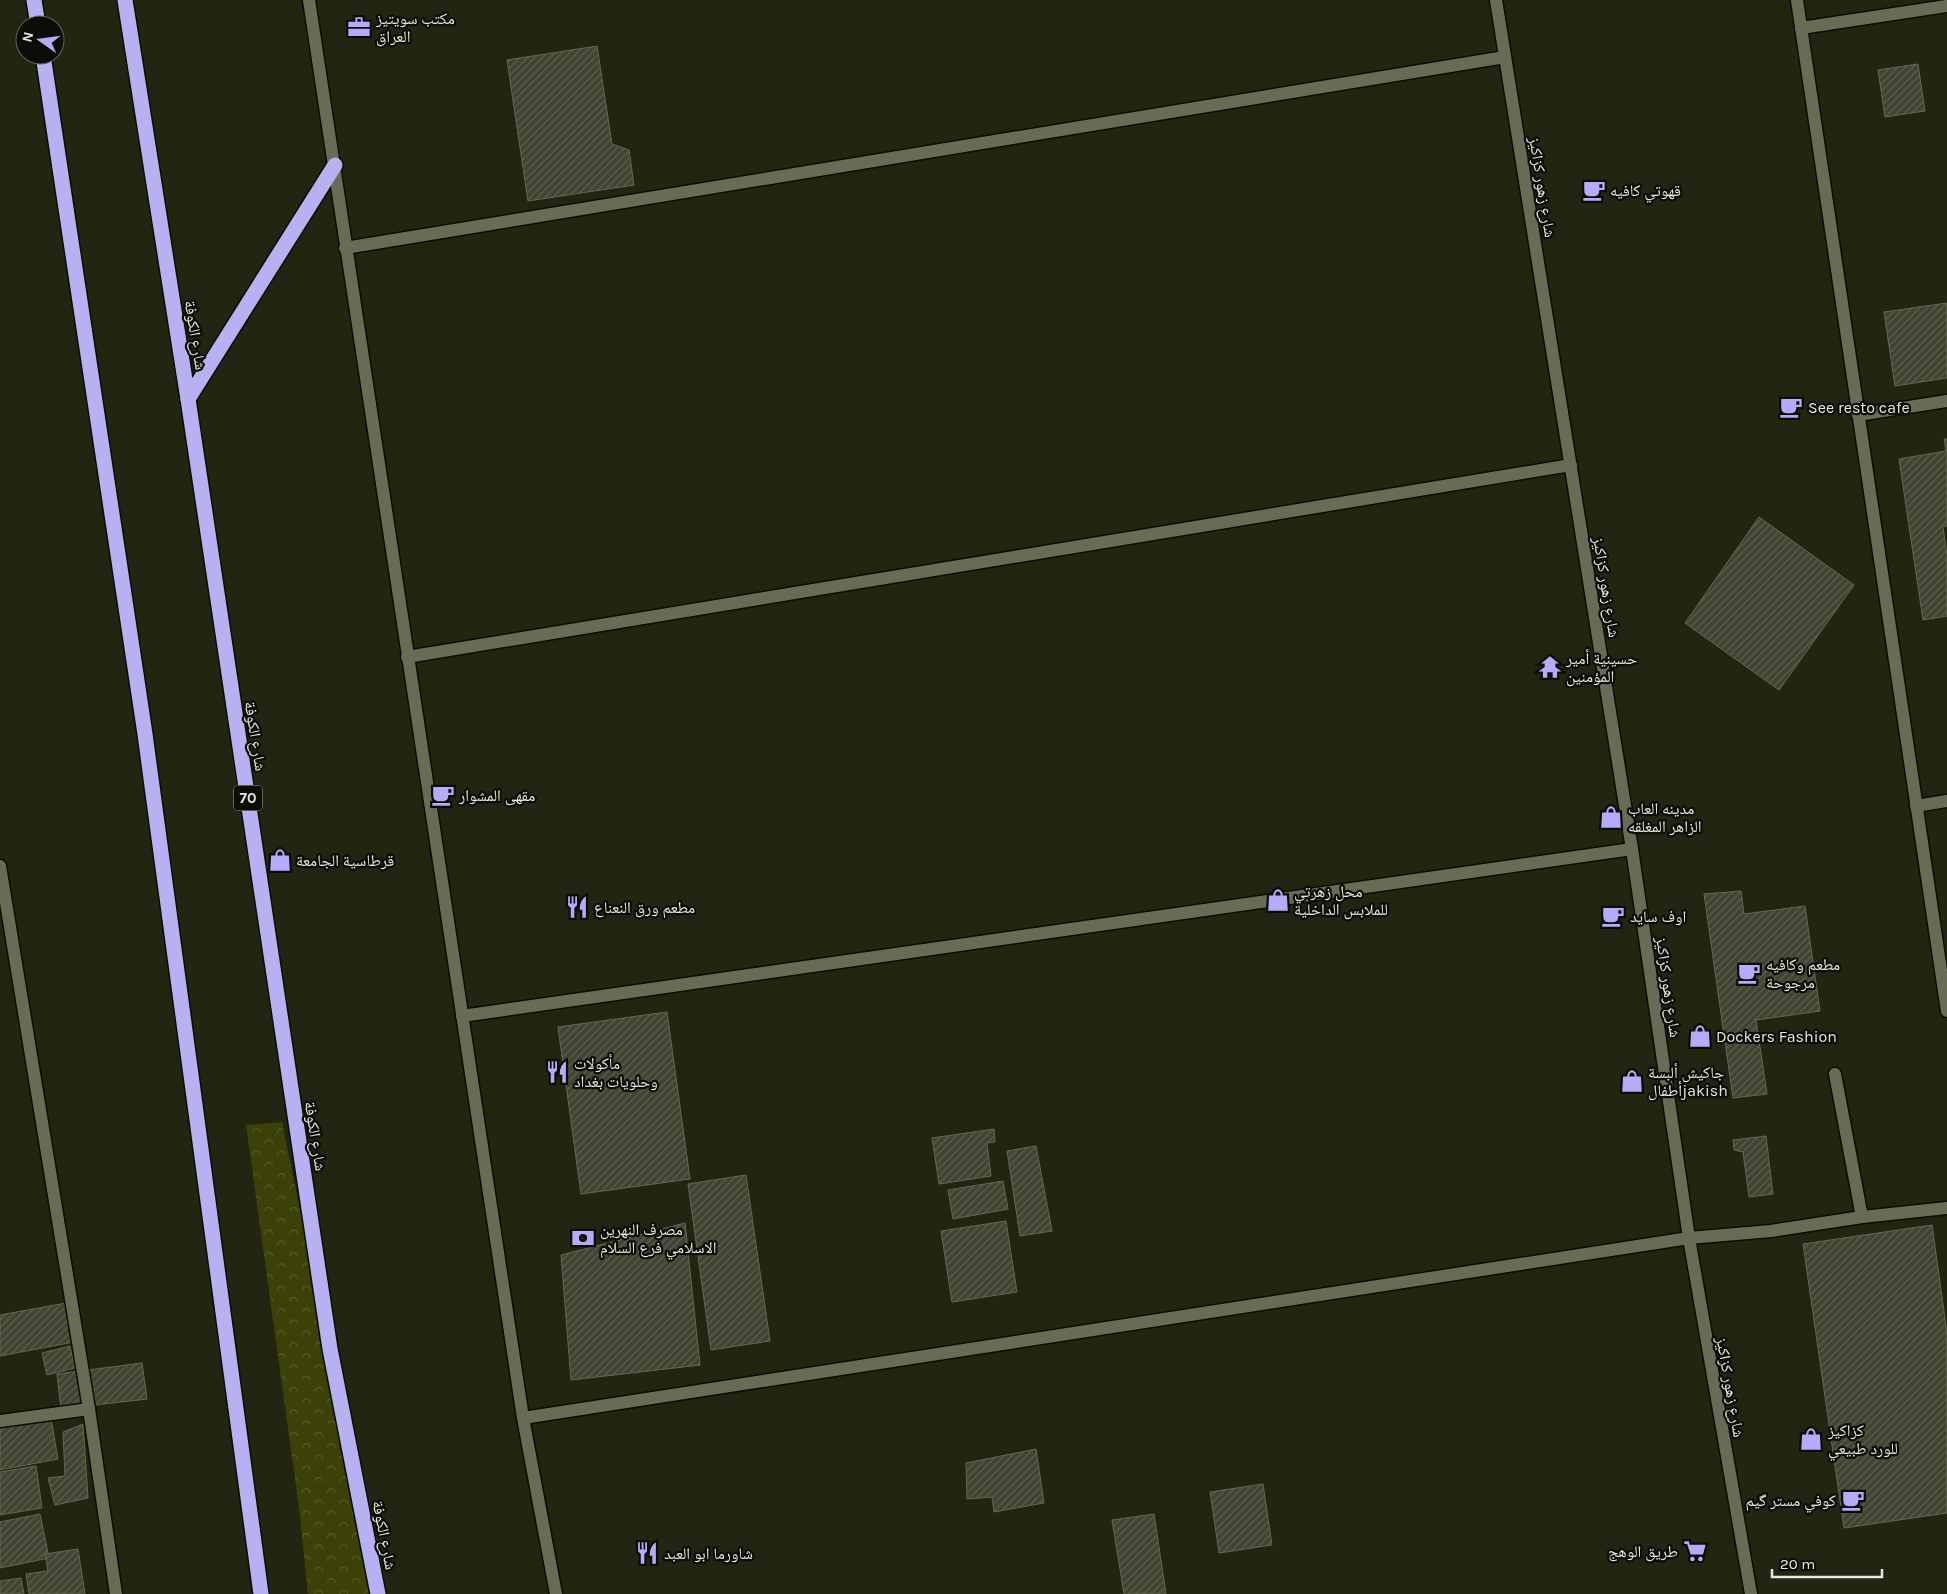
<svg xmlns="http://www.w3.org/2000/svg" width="1947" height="1594" font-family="Karla,'Noto Naskh Arabic',sans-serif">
<defs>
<pattern id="forest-crowns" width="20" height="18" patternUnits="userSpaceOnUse" patternTransform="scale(1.25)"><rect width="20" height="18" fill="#3b4107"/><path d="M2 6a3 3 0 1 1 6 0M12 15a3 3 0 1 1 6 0" fill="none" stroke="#575c2b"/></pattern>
<pattern id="building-hatch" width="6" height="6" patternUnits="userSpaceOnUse" patternTransform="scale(1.25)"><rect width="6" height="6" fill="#414431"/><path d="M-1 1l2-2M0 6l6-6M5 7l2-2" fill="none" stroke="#5c5f4e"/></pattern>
</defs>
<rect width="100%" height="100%" fill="#222512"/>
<path fill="url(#forest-crowns)" d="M282,1122L379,1594H308L299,1508L246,1125Z"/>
<g fill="url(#building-hatch)" stroke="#646853">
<path d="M597,46L612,144L629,150L634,185L528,201L507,60Z"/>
<path d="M1918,64L1925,111L1885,117L1878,70Z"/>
<path d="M1947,303V378L1895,386L1884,312Z"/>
<path d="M1944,439H1947V526L1943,527L1947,555V616L1923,620L1899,459L1946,451Z"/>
<path d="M1759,517L1854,585L1779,690L1685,623Z"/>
<path d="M1741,891L1744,914L1805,906L1820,1011L1756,1020L1767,1094L1733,1098L1704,894Z"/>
<path d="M667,1012L690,1179L581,1194L558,1027Z"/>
<path d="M994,1129L995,1142L987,1143L991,1176L939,1184L932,1138Z"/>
<path d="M1766,1136L1773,1194L1749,1197L1743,1152L1734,1150L1733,1140Z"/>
<path d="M1036,1146L1052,1231L1020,1236L1007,1151Z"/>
<path d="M746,1175L770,1341L711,1350L688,1184Z"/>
<path d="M1003,1181L1008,1209L953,1219L948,1190Z"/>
<path d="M1006,1221L1017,1292L952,1302L941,1231Z"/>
<path d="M685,1223L700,1365L571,1380L561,1255Z"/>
<path d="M1932,1225L1947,1333V1513L1844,1528L1803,1244Z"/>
<path d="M66,1303L74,1342L0,1356V1315Z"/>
<path d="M70,1346L75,1368L47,1375L42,1353Z"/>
<path d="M142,1363L147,1399L61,1409L57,1374Z"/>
<path d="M51,1419L58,1459L0,1470V1428Z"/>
<path d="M83,1424L88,1498L55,1505L48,1478L65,1476L63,1432Z"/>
<path d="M1036,1449L1044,1503L994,1512L992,1497L967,1499L966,1463Z"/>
<path d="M36,1466L42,1508L0,1515V1472Z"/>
<path d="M1263,1484L1272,1545L1219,1553L1210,1492Z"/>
<path d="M40,1514L49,1558L0,1568V1522Z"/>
<path d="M1154,1514L1166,1594H1124L1112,1520Z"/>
<path d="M78,1549L85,1594H29L26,1574L48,1571L45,1554Z"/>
<path d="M21,1578L24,1594H0V1581Z"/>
</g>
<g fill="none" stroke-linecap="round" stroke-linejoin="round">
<defs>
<g id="minor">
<path d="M309,0L523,1418L556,1594"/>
<path d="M1496,0L1632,849L1689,1238L1751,1594"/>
<path d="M1797,0L1947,1011"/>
<path d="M1801,28L1947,6"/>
<path d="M345,248L1505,57"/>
<path d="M1858,415L1947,401"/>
<path d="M407,657L1571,465"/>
<path d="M1916,806L1947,801"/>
<path d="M0,866L89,1409L116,1594"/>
<path d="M462,1016L1632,849"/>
<path d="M1835,1074L1862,1217"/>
<path d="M523,1418L1689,1238L1771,1231L1862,1217L1947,1208"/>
<path d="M0,1421L89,1409"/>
</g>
<g id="highway">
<path d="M34,0L38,25"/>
<path d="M125,0L188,399L330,1349L378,1594"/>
<path d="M43,55L145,734L261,1594"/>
<path d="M188,399L335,165"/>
</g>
</defs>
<use href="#minor" stroke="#0c0e01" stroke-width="15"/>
<use href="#highway" stroke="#0c0e01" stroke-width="18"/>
<use href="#minor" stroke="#686c57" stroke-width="12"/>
<use href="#highway" stroke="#b7b1f1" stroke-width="15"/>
</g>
<defs>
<symbol id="office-bare" viewBox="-9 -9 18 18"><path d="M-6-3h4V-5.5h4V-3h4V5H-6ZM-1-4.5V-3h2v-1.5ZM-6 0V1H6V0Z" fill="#b4acf9" stroke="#0c0d06" stroke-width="2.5" paint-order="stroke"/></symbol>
<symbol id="cafe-bare" viewBox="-9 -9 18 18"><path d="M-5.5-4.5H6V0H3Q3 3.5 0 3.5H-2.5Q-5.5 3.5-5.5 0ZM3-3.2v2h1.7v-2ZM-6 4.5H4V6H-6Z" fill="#b4acf9" stroke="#0c0d06" stroke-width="2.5" paint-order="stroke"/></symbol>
<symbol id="temple-bare" viewBox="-9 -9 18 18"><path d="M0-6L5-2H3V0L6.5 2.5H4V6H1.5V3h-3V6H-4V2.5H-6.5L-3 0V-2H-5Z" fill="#b4acf9" stroke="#0c0d06" stroke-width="2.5" paint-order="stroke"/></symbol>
<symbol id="shop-bare" viewBox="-9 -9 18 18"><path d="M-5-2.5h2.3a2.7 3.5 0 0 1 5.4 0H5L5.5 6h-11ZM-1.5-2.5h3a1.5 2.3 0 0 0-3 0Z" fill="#b4acf9" stroke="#0c0d06" stroke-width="2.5" paint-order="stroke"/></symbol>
<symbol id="restaurant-bare" viewBox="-9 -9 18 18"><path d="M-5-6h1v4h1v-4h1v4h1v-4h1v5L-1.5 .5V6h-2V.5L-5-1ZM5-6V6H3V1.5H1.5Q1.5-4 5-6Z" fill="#b4acf9" stroke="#0c0d06" stroke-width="2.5" paint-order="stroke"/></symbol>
<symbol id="bank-bare" viewBox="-9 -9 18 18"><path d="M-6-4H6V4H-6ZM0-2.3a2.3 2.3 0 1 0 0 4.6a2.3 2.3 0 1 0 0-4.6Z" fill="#b4acf9" stroke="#0c0d06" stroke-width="2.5" paint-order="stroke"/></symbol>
<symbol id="supermarket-bare" viewBox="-9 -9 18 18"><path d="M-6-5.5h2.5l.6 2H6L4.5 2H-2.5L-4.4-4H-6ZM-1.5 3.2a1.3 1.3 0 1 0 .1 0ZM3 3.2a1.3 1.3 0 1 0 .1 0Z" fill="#b4acf9" stroke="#0c0d06" stroke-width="2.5" paint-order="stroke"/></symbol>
</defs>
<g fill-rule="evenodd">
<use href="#office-bare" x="343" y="11" width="32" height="32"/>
<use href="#cafe-bare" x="1578" y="174" width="32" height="32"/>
<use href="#cafe-bare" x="1775" y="391" width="32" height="32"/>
<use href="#temple-bare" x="1534" y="651" width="32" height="32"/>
<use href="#cafe-bare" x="427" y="779" width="32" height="32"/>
<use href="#shop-bare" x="1595" y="801" width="32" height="32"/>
<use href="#shop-bare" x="264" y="844" width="32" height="32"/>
<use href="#shop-bare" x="1262" y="884" width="32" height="32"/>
<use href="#restaurant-bare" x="561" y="891" width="32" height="32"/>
<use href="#cafe-bare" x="1597" y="900" width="32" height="32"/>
<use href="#cafe-bare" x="1733" y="957" width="32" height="32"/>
<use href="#shop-bare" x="1684" y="1020" width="32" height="32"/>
<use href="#restaurant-bare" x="541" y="1056" width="32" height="32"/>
<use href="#shop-bare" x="1616" y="1065" width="32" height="32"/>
<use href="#bank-bare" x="567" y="1222" width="32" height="32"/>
<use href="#shop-bare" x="1795" y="1423" width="32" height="32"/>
<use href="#cafe-bare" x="1837" y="1484" width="32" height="32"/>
<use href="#supermarket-bare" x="1679" y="1535" width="32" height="32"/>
<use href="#restaurant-bare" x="631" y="1537" width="32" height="32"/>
</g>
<g text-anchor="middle" stroke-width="4.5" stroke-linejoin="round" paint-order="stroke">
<rect fill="#0c0d06" stroke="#a5a69c" stroke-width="1" x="234" y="785.5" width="28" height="25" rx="4"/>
<g font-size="15" font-weight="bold" fill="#e6e8dc">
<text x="248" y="803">70</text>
</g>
<g font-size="16" fill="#e6e8dc" stroke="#0c0d06" text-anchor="start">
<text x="376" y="24">مكتب سويتيز<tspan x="376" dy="18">العراق</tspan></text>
<text x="1610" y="196">قهوتي كافيه</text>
<text x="1808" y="413">See resto cafe</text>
<text x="1566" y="664">حسينية أمير<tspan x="1566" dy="18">المؤمنين</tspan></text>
<text x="459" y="801">مقهى المشوار</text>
<text x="1628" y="814">مدينه العاب<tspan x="1628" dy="18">الزاهر المغلقه</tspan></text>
<text x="296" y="866">قرطاسية الجامعة</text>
<text x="1294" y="897">محل زهرتي<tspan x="1294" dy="18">للملابس الداخلية</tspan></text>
<text x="594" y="913">مطعم ورق النعناع</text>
<text x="1630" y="922">اوف سايد</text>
<text x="1766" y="970">مطعم وكافيه<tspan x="1766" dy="18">مرجوحة</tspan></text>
<text x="1716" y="1042">Dockers Fashion</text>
<text x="574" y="1069">مأكولات<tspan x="574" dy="18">وحلويات بغداد</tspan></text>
<text x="1648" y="1078">جاكيش ألبسة<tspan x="1648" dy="18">أطفالjakish</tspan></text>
<text x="600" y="1235">مصرف النهرين<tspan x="600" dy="18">الاسلامي فرع السلام</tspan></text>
<text x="1828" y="1436">كزاكيز<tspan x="1828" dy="18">للورد طبيعي</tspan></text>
<text x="1836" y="1506" text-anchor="end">كوفي مستر گيم</text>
<text x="1678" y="1557" text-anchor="end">طريق الوهج</text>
<text x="664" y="1559">شاورما ابو العبد</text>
</g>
<g font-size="16" fill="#e6e8dc" stroke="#0c0d06">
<text transform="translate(1543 187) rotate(81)" y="6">شارع زهور كزاكيز</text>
<text transform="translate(196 335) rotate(81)" y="6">شارع الكوفة</text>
<text transform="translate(1607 587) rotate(81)" y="6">شارع زهور كزاكيز</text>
<text transform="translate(256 736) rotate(81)" y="6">شارع الكوفة</text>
<text transform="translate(1669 987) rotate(82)" y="6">شارع زهور كزاكيز</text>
<text transform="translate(316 1136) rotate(81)" y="6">شارع الكوفة</text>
<text transform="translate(1731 1387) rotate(80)" y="6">شارع زهور كزاكيز</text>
<text transform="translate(385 1535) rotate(79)" y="6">شارع الكوفة</text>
</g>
</g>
<g transform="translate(40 40) rotate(284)"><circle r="24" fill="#0c0d06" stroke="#63655c"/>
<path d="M0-4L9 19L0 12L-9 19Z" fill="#b4acf9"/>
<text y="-8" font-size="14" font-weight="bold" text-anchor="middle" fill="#e6e8dc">N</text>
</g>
<path d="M1772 1569v8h110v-8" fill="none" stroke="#e6e8dc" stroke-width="2.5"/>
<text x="1780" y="1569" font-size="15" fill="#e6e8dc" stroke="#0c0d06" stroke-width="4" paint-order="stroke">20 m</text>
</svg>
